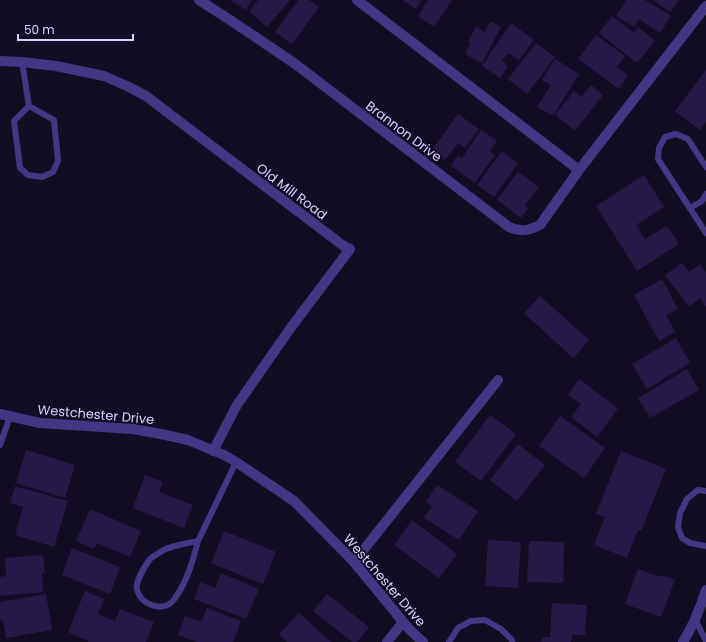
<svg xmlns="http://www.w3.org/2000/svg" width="706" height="642" font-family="Poppins,sans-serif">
<rect width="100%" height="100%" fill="#130d24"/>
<g fill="#261946">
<path d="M230,0H252L246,10Z"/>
<path d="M258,0H290L267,27L249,11Z"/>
<path d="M298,0H309L319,7L292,44L275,32Z"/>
<path d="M402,0H421L416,9Z"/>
<path d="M428,0H452L434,27L418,16Z"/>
<path d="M626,0H645L671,16L660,33L639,19L634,27L616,16Z"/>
<path d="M653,0H679L670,12Z"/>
<path d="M612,16L634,33L638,27L655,41L637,63L599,33Z"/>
<path d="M491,21L501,27L482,63L465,54L471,42L468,41L476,27L485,32Z"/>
<path d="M511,23L534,40L519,60L508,53L502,61L508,66L500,78L482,66Z"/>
<path d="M596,35L625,56L617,67L628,75L619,89L578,59Z"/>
<path d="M536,43L555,57L527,94L508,79Z"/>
<path d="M555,59L579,74L553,116L537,107L551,85L542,80Z"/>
<path d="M706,70V122L700,130L675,111Z"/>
<path d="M591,85L603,95L575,131L555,115L574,91L581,97Z"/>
<path d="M458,114L479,129L465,148L458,143L445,160L432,150Z"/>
<path d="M481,130L497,141L490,151L495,155L475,183L451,166L458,155L462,158Z"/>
<path d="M502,151L518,163L494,197L477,185Z"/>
<path d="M518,172L539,187L525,205L528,208L521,218L497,200Z"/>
<path d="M644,175L664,207L636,225L645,239L667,226L679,244L637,271L596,206Z"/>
<path d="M682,263L689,272L700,264L706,272V307L700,298L689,307L665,275Z"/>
<path d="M662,279L678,309L666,315L675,332L659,341L634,295Z"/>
<path d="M540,296L589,340L573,358L524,313Z"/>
<path d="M676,338L690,363L647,389L632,364Z"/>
<path d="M687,369L699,390L650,418L638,398Z"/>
<path d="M579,379L618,408L597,437L571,417L581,404L568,395Z"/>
<path d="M490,415L516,434L481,481L455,462Z"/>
<path d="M560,416L605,448L584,478L539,446Z"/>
<path d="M518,444L545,465L517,501L490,480Z"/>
<path d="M26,450L75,465L65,498L16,483Z"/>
<path d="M621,451L666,469L641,531L638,530L627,558L594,545L605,517L596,514Z"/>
<path d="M145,475L163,482L159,492L193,505L184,528L133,508Z"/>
<path d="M437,485L478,511L459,540L424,518L432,506L426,502Z"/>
<path d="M15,486L68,501L54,547L15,535L23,507L10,503Z"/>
<path d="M90,509L141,531L130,557L97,543L94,549L76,541Z"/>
<path d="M412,520L457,554L439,578L394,545Z"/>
<path d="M224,531L276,552L263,584L211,563Z"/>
<path d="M488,540L521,542L518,588L485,586Z"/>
<path d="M529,541L564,542L563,583L527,582Z"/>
<path d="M72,548L120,567L110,594L62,575Z"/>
<path d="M43,555L45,573H42L43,592L0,596V577L6,576L5,558Z"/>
<path d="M638,569L660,577L661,575L675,580L661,617L625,604Z"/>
<path d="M221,573L259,589L246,619L194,599L200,582L215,588Z"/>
<path d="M85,591L104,599L98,614L115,621L120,609L154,622L146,642H88V641L68,632Z"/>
<path d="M46,594L52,630L6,638L3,620H0V602Z"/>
<path d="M327,594L369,627L357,642H352L313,611Z"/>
<path d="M552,603L587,605L585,635H572L571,642H541L542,637H550Z"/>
<path d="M207,608L241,621L233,642H197L178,635L185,616L201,622Z"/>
<path d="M299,613L331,642H287L279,634Z"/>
</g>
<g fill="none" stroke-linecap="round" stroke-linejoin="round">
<g stroke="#413785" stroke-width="6">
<path d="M22,62L29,106"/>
<path d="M29,106L54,120L58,161L53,172L42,177L28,175L20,168L14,121Z"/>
<path d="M706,167L688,139L676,134L665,137L659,148L658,159L706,233"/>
<path d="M690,208L702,201L706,194"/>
<path d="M0,445L10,417"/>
<path d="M706,491L698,490L687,499L680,513L678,527L682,538L690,543L706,546"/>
<path d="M198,541C193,560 188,579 177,595C176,597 174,600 172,602C160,612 141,604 137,590C135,582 145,566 150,559C153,556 159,553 162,551C170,546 188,543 198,541L236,462"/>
<path d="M695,619L706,641"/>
<path d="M449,642L458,628L471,621L485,620L501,629L512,640V642"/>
</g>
<g stroke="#413785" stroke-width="10">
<path d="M199,0L227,18L294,63L509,227C522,232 528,231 540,225L579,170L706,6"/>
<path d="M357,0L579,170"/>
<path d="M0,61L22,62L56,66L104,76L127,86L146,96L345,247L350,249L292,326L237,405L213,451"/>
<path d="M0,414L40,423L133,429L161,434L188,440L224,455L236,462L294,501L354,562L409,629L423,642"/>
<path d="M354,562L498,380"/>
<path d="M387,642L403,622"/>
<path d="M683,642C693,626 700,609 706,590"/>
</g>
</g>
<g text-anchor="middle" stroke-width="3.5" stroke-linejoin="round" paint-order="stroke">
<g font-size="13" fill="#dad1ff" stroke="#130d24">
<text transform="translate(404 131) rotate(37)" y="5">Brannon Drive</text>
<text transform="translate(292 191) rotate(37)" y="5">Old Mill Road</text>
<text transform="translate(96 414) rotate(5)" y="5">Westchester Drive</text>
<text transform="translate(385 580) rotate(49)" y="5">Westchester Drive</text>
</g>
</g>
<path d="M18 34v6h115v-6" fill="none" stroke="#dad1ff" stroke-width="2"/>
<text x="24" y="34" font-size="12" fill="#dad1ff" stroke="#130d24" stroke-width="3" paint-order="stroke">50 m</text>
</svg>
